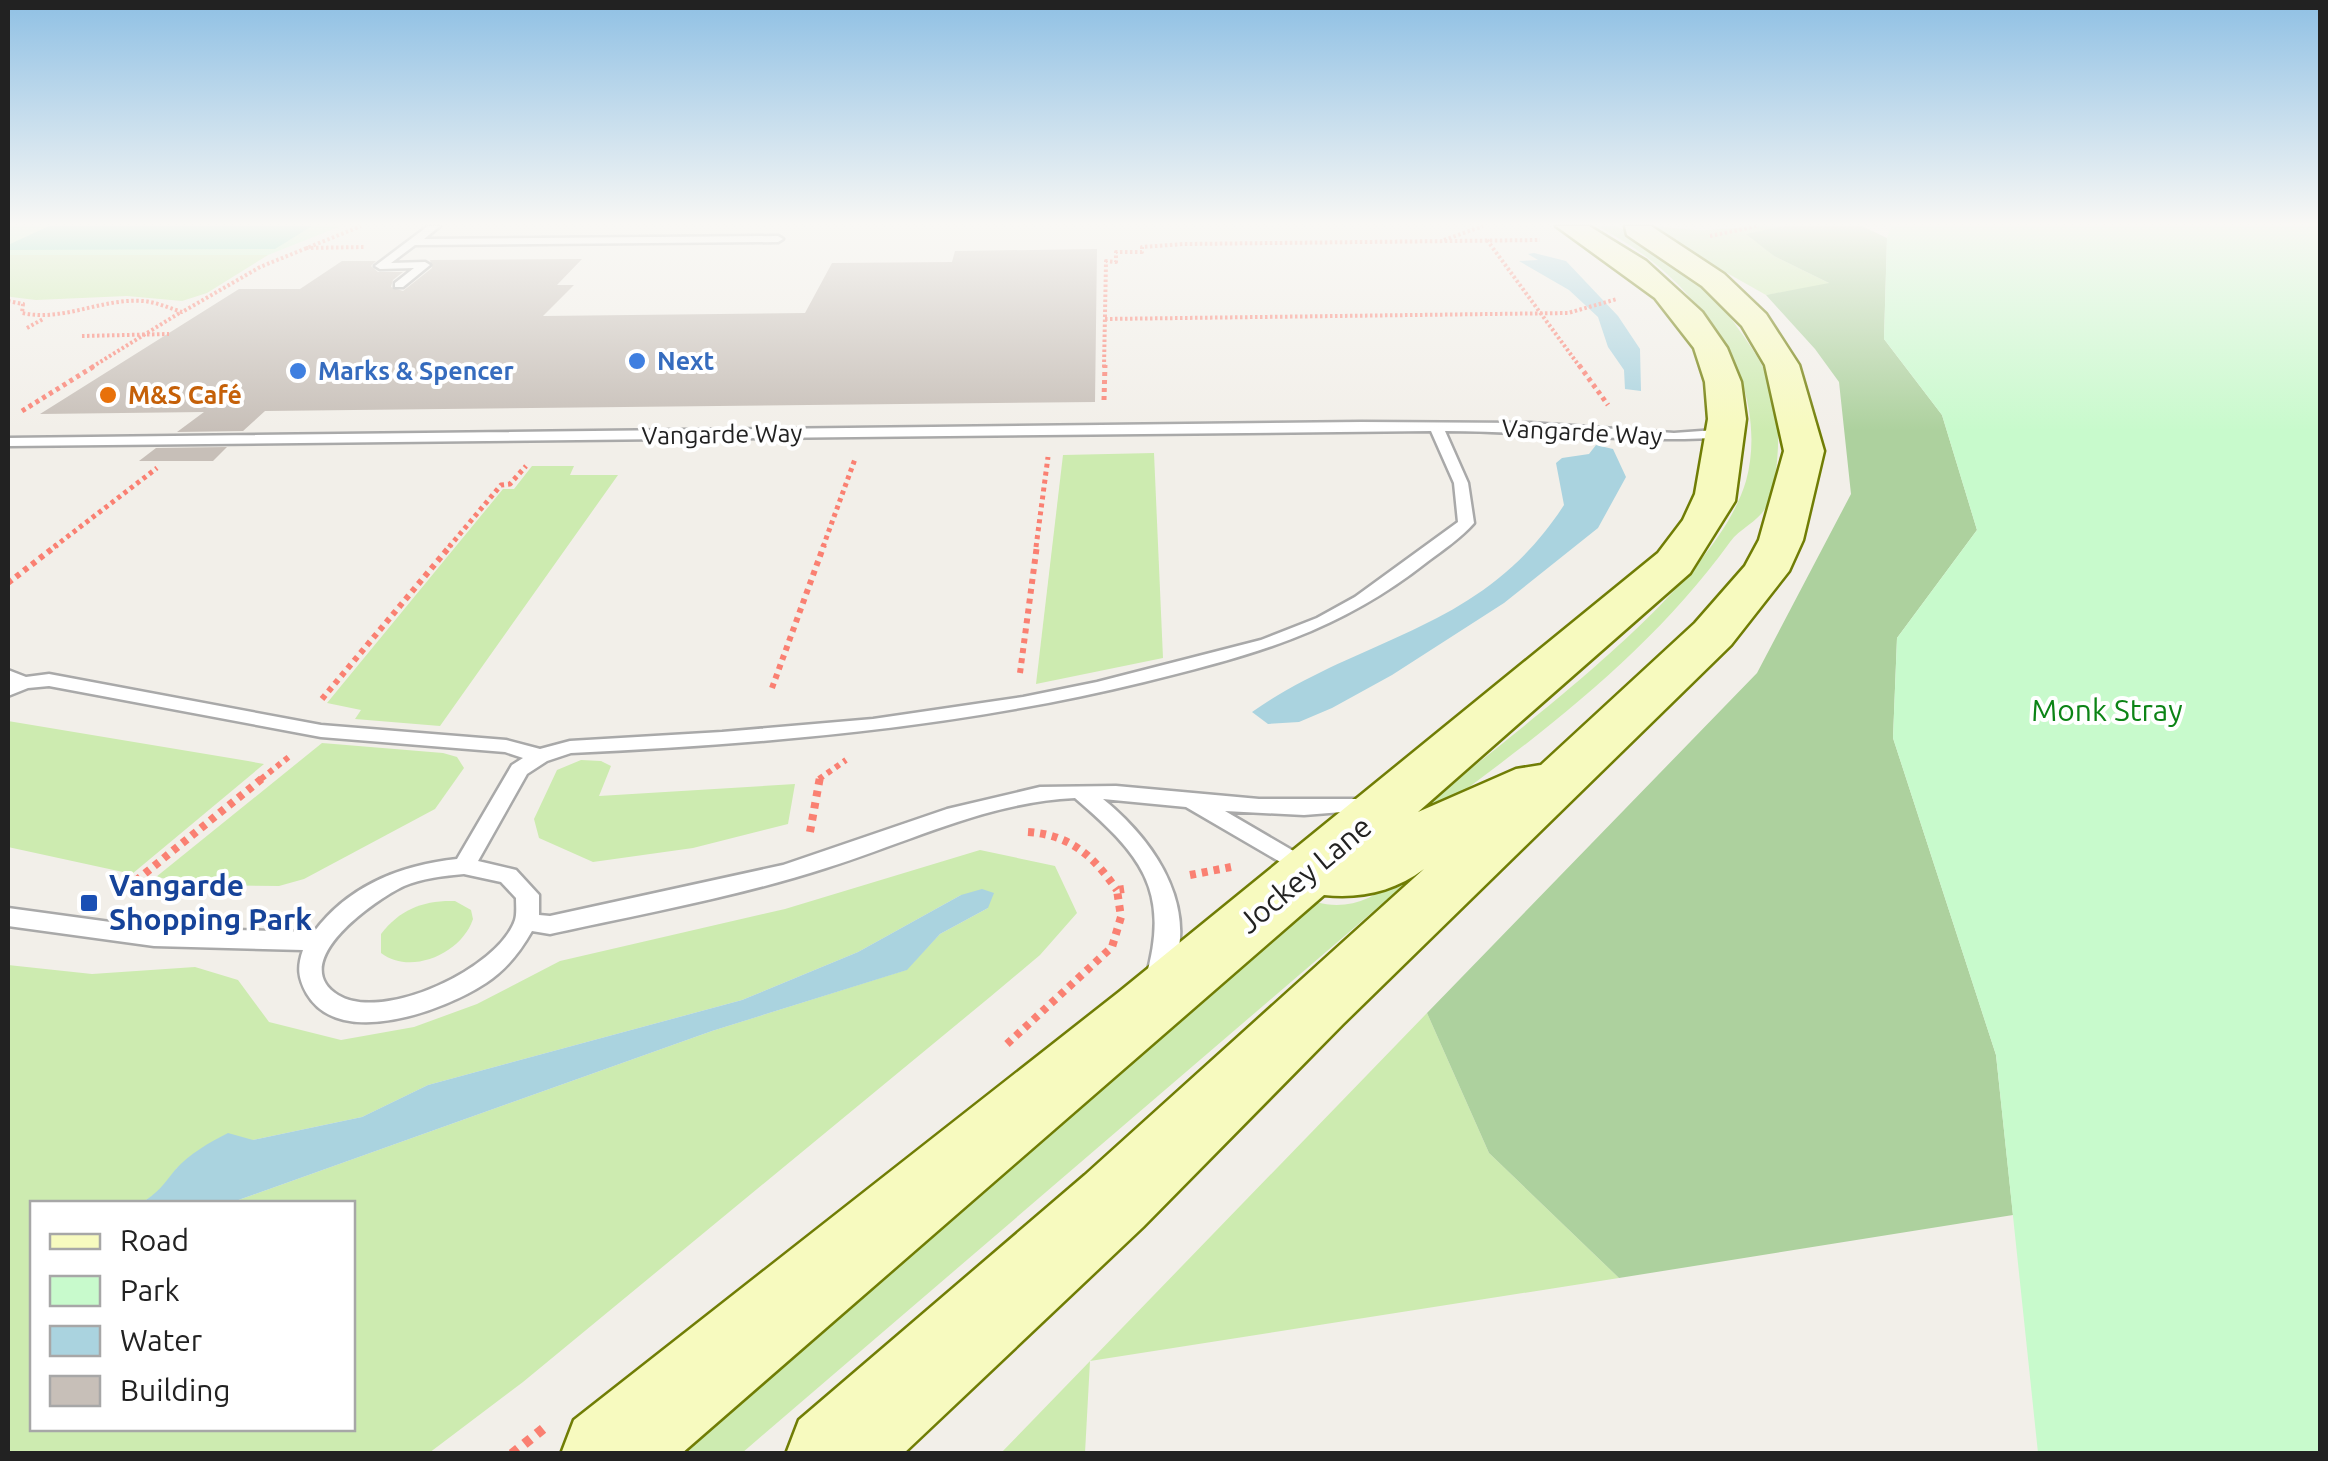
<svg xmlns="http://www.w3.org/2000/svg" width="2328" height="1461" font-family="Ubuntu,sans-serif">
<rect width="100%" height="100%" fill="#f2efe9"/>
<g fill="#cdebb0" fill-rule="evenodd">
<path d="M1597,226C1605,226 1613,225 1620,228C1651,241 1707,285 1727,313C1744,337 1765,363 1773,392C1781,423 1780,475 1767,505C1760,521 1740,528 1730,542C1652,650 1546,731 1439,809L1428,803C1516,730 1715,588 1746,481C1760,430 1746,372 1716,330C1680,281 1651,255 1597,226Z"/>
<path d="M1644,226C1664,226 1691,231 1709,230C1734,228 1759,226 1784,226L1748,234L1774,256L1831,284L1766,295Z"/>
<path d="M8,255H268L207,293L182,301L127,296L36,300L11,297L8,295Z"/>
<path d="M1154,453L1163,658L1036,684L1063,455Z"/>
<path d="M532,466H574L570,475H618L440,726L355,719L361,710L327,703L503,489H514Z"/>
<path d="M8,721L248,761L264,764L132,874L8,847Z"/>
<path d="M322,743L443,753L457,757L464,768L435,809L304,879L279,886L205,885L156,877Z"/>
<path d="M581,760L601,761L611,766L599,796L795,784L788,824L693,848L593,862L539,838L534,819L557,770Z"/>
<path d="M1448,834L1454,842L742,1453L660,1454L1316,902C1371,918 1410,867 1448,834Z"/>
<path d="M980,850L1055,866L1077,913L1040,955L990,997L523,1382L429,1453L8,1454V965L92,974L195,967L238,980L269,1022L341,1040L414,1027L477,1004L560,961L785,909ZM961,895L988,908L940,934L906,970L712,1031L230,1203L352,1204V1428H32V1204L141,1203L159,1192L177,1168L253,1140L362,1117L428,1085L742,1000L858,952Z"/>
<path d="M455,901L471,910L473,919C462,953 411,976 381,953V934C400,909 424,900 455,901Z"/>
<path d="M1427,1013L1489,1153L1619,1278L1090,1361L1085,1453L1000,1454Z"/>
</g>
<path fill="#add19e" d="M1784,226H1862L1887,238L1884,339L1942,415L1977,530L1897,638L1893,738L1996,1055L2013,1215L1619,1278L1489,1153L1427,1013L1757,673L1851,494L1839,382L1815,349L1766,295L1829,283L1774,256L1746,234Z"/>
<g fill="#c8facc">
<path d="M8,226H341L268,255H8Z"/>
<path d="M1891,226H2320V1453H2038L1996,1055L1893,738L1897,638L1977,530L1942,415L1884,339L1887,238Z"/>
</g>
<path fill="#88e0be" d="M49,226H312L275,249L8,250V245Z"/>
<g fill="#aad3df">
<path d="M1534,253L1566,261L1618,316L1640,349L1641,391L1625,389L1624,370L1608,347L1598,317L1569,290L1519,261L1538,260L1528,254Z"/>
<path d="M1596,445L1613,449L1626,477L1598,528L1504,603L1392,675L1332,708L1299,722L1268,724L1252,712C1364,634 1482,632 1564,505L1556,463L1562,458L1589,454Z"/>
<path d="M982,889L994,893L988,908L940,934L907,970L712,1031L230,1203H141C157,1194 164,1184 175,1170C190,1153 209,1143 228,1133L253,1140L362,1117L428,1085L742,1000L858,952L961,895Z"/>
</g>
<g fill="#c7bfb8">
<path d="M1097,249L1095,402L265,411L243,431L177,432L204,412L40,414L239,289H300L342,261H376L371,266L378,272H403L393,280L391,287L403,291L432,268L430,260L582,259L557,285H574L543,316L805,313L832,263L952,262L955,251Z"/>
<path d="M227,447L213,461H139L156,448Z"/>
</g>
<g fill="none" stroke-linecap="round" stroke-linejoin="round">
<defs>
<g id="lane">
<path d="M428,226H440L424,239L778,236L783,239L778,242L415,245L391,263L425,262L430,265L403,287H395V283L414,268L380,269L375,266Z"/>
<path d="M1361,422L1530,423L1674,433L1729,429L1736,433L1729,437C1635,444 1539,431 1445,431L1468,483L1474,523C1461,538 1443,550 1427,562C1337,633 1253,655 1144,682C956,728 764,744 571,753L547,761L527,774L478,861L516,870L539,895V915L550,916L783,865L947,809L1040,787L1116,786L1259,799H1380L1383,804L1380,809L1304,815L1225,811L1314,863L1317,869L1314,875L1306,877L1186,807L1103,799C1157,843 1204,913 1167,984L1158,987L1149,984L1146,977C1171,889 1140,854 1075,798C987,802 909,842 826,868C736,897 642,914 550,934L532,931C520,952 506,970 486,983C445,1010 340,1050 307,994C298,978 297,967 303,950L154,946L8,926V908L154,928L314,932C348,886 401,865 457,859L512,765L523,758L505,752L321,737L49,686L28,688L8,696V670L26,677L49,674L321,725L506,740L540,749L570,741L722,732L873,719L1023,697L1097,682L1261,640L1317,618L1355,597L1458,522L1454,483L1431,431L8,446V438ZM464,874L501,882L516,898C516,904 517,914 515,920C499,968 383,1023 338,995C285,962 376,899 404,886C423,878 444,876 464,874Z"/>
</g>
<path id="secondary" d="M1556,226H1589L1646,261L1702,312L1727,348L1741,382L1746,419L1735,501L1690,573L1418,812L1516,769L1541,765L1695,623L1745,566L1759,540L1784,451L1765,365L1742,326L1702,286L1627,235L1625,226H1651L1724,274L1766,314L1799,365L1824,451L1803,540L1789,571L1731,645L1343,1024L1143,1227L903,1454H786L799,1420L1085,1175L1424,869C1395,891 1361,899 1324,895L681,1454H561L574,1420L1119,992L1658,553L1683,520L1695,494L1708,419L1705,382L1694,348L1655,298Z"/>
</defs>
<use href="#lane" stroke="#a9a9a9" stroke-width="5"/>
<use href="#secondary" stroke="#707d05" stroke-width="5"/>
<g stroke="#fa8072" stroke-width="4" stroke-dasharray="2.5 2.5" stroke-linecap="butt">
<path d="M1710,236L1757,226"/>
<path d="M1444,240L1483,226"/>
<path d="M1487,240L1580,367"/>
<path d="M306,248L364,247"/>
<path d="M8,301L23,304L22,313C64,322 101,298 143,301C156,302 169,308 182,312L260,267L361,226"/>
<path d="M1105,319L1568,313L1617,299"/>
<path d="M27,328L43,319"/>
<path d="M82,336L169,334"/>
<path d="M92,367L181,312"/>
<path d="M1104,367L1106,261L1116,262V252H1142V247L1184,244L1540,240"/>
</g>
<g stroke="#fa8072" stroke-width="5" stroke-dasharray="4 4" stroke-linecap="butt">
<path d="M1579,365L1608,405"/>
<path d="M1104,400L1105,365"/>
<path d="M22,411L96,365"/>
<path d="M54,547L157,468"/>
<path d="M449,547L501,485L510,484L526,466"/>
<path d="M823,547L855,459"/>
<path d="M1036,547L1048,457"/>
</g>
<g stroke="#fa8072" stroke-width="6" stroke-dasharray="5 5" stroke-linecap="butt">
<path d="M8,583L57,545"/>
<path d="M1020,673L1037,545"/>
<path d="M772,688L824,545"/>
<path d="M322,699L451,545"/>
<path d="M261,779L290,756"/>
<path d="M819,779L846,760"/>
</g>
<g stroke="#fa8072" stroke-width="8" stroke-dasharray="6 6" stroke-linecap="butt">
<path d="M810,832L820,777"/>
<path d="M1028,832C1071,835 1093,856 1117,890"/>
<path d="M1190,875L1231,867"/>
<path d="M117,896L264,777"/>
<path d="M1007,1044L1112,947L1121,917L1117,890L1124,889"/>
</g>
<path stroke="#fa8072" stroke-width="10" stroke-dasharray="8 8" stroke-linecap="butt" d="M512,1454L544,1428"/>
<use href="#lane" fill="#fff" fill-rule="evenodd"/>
<use href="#secondary" fill="#f7fabf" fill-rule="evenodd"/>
</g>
<linearGradient id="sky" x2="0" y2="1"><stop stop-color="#8fc0e4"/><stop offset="0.52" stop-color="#f9f8f5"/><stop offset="1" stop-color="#f9f8f5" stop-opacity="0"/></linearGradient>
<rect width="2328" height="431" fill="url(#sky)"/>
<g fill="#3f7fe0" stroke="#fff" stroke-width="4">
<circle cx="637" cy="361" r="10"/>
<circle cx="298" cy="371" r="10"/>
</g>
<circle fill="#e8710a" stroke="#fff" stroke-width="4" cx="108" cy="395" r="10"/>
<rect fill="#1a4fb4" stroke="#fff" stroke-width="4" x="79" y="893" width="20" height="20" rx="5"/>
<g text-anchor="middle" stroke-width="8" stroke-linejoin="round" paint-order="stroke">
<g font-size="25" font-weight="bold" fill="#366cbe" stroke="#fff" text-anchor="start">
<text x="657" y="370">Next</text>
<text x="318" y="380">Marks &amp; Spencer</text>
</g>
<g font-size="25" font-weight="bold" fill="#c56008" stroke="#fff" text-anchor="start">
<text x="128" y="404">M&amp;S Café</text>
</g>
<g font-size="25" fill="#222" stroke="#fff">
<text transform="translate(1582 432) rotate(3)" y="9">Vangarde Way</text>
<text transform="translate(722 434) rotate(-1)" y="9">Vangarde Way</text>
</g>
<g font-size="30" fill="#0c8416" stroke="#fff">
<text x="2107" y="721">Monk Stray</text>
</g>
<g font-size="30" fill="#222" stroke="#fff">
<text transform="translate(1305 875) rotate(-40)" y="10">Jockey Lane</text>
</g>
<g font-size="30" font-weight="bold" fill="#164399" stroke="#fff" text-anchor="start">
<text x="109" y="896">Vangarde<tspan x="109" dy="34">Shopping Park</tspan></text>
</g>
</g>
<rect width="2328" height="1461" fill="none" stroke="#222222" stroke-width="20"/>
<rect x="30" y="1201" width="325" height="230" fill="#ffffff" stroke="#a7a7a7" stroke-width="2.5"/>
<rect x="50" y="1234" width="50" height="15" fill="#f7fabf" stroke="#a7a7a7" stroke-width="2.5"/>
<text x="120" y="1251" font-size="30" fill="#222222">Road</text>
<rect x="50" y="1276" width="50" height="30" fill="#c8facc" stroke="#a7a7a7" stroke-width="2.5"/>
<text x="120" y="1301" font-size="30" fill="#222222">Park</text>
<rect x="50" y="1326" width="50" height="30" fill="#aad3df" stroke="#a7a7a7" stroke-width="2.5"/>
<text x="120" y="1351" font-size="30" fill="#222222">Water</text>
<rect x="50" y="1376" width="50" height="30" fill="#c7bfb8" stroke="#a7a7a7" stroke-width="2.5"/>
<text x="120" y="1401" font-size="30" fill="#222222">Building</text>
</svg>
